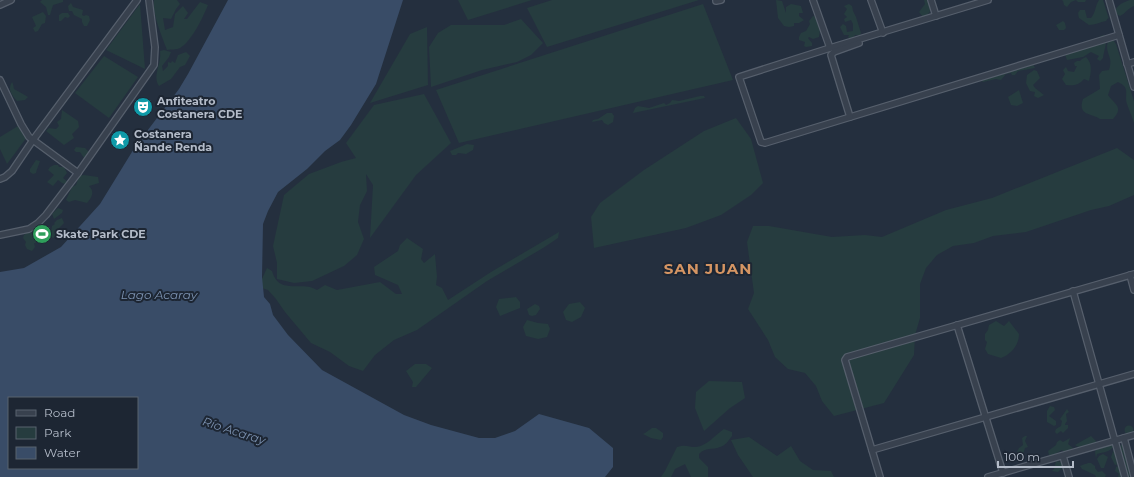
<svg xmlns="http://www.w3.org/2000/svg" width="1134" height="477" font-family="Montserrat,sans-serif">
<rect width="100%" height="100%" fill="#242f3e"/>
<g fill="#263c3f">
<path d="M42,0H63V2L53,5L50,15H48L46,7L40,2Z"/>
<path d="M154,0H177L180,4L176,9L171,19L163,18L165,30L173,27L175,14L183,6L188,13L184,19H187L200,2L208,5C203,17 192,41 180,48C177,50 171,49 167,50C162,36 152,14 154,0Z"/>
<path d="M458,0H532L468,20Z"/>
<path d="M552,0H699L547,47L527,8Z"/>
<path d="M776,0L782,1L786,13V7L791,4L801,6L803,13H799V16L804,20L799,23H794V26L789,27L784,26L778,18Z"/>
<path d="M924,0H930C932,7 931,15 923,17L919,12L925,4Z"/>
<path d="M1062,0H1086L1085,2H1078L1076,0L1071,2L1067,7L1064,5L1063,1Z"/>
<path d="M1099,0H1103L1109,19L1108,18L1106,21C1100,22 1095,25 1089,25L1079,18L1078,13L1080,10H1085L1087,18H1091C1096,12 1095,6 1099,0Z"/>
<path d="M1130,0H1134V6C1128,8 1125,14 1120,16L1115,13C1116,5 1122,3 1130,0Z"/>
<path d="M71,3L73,7L83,10L82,15L84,16L86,15L89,16L90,20L87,26H84L82,22V19L74,15L72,11H69L68,6Z"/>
<path d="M140,4L145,69L106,50Z"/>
<path d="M703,4L733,80L459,143L436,90Z"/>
<path d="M849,4L852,6L853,11L856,17L861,33L860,35H855L853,38L850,39L848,37L849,35H844L840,27L843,24L846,26L847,32L853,31V24L851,20L845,22L844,19L847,17L844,14L847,9L844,6Z"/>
<path d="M43,12L46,16L45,23L42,24L38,31L35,32L33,28L36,26L32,17Z"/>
<path d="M62,13H68L70,16L68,18L65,17L61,21H59V15Z"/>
<path d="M813,16L817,17L820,30L819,37L813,39L809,37L808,38L812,43V46L806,47L804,46L805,42L799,40V37L801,33L806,31L810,24L809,21Z"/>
<path d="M521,19L543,43L531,55L517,62L482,70L431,87L429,47L438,33L451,25H504Z"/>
<path d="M1063,21L1065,23L1066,28L1064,30H1059L1056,25Z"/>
<path d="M427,27L428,85L370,103L410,34Z"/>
<path d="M1103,35L1106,36C1107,43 1104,51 1103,58L1100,61L1097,59L1099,56L1091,52L1083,57L1067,60L1065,54L1096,43V39Z"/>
<path d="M1111,37L1116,44L1134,101V123C1132,116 1129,110 1127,104C1124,94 1131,88 1118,82L1111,86L1108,95C1113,103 1125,107 1113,119H1100C1092,113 1077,116 1083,99L1100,89L1099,75L1102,71L1109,70C1110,66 1111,63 1110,59C1108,51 1104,45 1111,37Z"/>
<path d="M164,50L171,52L169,57L162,66L163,71L168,66V62L171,63L172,61L175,63L178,55L186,52L190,56L185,65L180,67L171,79L159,86C152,76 162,63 160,51Z"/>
<path d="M104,56L138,77L109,118L75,93Z"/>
<path d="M1086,57C1093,64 1091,73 1089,81L1084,79C1079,85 1074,86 1066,85L1062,79L1065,74L1063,70L1066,67L1068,71L1074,72L1077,66H1075L1074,63L1077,61H1080L1082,59Z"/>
<path d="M1029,64H1033L1035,68L1018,71L1015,75H1012L1011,73L1006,74L1001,80L996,79L983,82L981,80L1000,73L1023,68Z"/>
<path d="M1034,70L1037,71L1040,78L1033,85L1035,88L1044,95L1038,98L1034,96L1035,92L1030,91L1026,83L1027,75Z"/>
<path d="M12,82L13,84L14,89L23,94L28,97L25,100L17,101C12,95 7,90 12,82Z"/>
<path d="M1019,90L1023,103L1017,106L1011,105L1008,97Z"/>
<path d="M424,94L451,143L416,175L370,238L373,185L366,174L367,191L360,205L358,222L364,239L357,255L344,266L312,281L294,283L277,279V263L273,246L284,195L309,174L341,162L356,158L346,143L374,105Z"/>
<path d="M700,96H704L705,98L633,113L635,108L638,106L649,108L664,103L666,105L670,103L672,100L679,101Z"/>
<path d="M62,110L78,121L79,127L72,134L74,138L64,145L46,131L49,128L56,129L59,126L57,122L61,119Z"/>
<path d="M607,113H612L614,116L613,122L608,125L604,123L602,120L592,122L593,120L598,119Z"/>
<path d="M736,118L751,139L763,183L751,195L721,215L686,228L594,248L591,217L600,203L644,170L704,131Z"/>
<path d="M18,126L27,137L7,164L0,149V137Z"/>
<path d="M467,144L474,145L473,150L466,154L458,153L456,155H452L450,151Z"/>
<path d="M76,147L85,148L88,151V156L87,158H84L80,152H76L74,150Z"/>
<path d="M1117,148L1134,160V195L1109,206L1091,210L1026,232L993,236L974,243L953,246L937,255L926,268L920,284V318L915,335L914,355L884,403L834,416L822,401L816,386L805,373L788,369L775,357L768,340L748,309L754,293L747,242L753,226H769L832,237L865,235L882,237L946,210L992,198Z"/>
<path d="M36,160L40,161C39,165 37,168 36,173L33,174L30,172V169Z"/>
<path d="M54,165H58L59,167H64L67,173L63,178L68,182L65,184L62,183L58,180L53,186L47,182L54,175L48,170L50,167Z"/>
<path d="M84,175L98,177L99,183L89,186C95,192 92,197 87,203L75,200L69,202L66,200L72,187L76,185L79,176Z"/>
<path d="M58,208L63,210L62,213L54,219L52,214Z"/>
<path d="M62,218L64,223L59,228L56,236L53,238L50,236L51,233L35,243H34L35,247L32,251L27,249L25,245L26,242L23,238L24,235L29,231L34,235L46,227L51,233L52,226L55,224L54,223L57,220Z"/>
<path d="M559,232L558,238L543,248L487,281L417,330L394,340L375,355L363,371L349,366L330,352L311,343L285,312L276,299L268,290L262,288L261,281L267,268L272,271C279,296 302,280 317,290L325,285L337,290L380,282L396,294H402L398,285L375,275L374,267L398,251L400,245L407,238L423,249L421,259L424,263L435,254L437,277L436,285L442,288L448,300L491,272Z"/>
<path d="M516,297L520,302V308L500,316L496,307L499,299Z"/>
<path d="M580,302L585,308L581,317L572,322L566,320L563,312L569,304Z"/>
<path d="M535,304L539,306L540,309L536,315L532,316L529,315L527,309Z"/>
<path d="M527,320L538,323L548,324L550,329L547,337L538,339L526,336L523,327Z"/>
<path d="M996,321L1004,326L1009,321L1019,334C1019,345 1011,354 1001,358L988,354L985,349L987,342L985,340V334L988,330L989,325Z"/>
<path d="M415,364H426L432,368L416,387H412L413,382L406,371Z"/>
<path d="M709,381L742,382L745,398L730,408L704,431L695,408L696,392Z"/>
<path d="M1050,406L1054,407L1055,410L1049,416L1056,421V425L1054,426L1047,422V411Z"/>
<path d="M1067,409L1069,412L1066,414L1067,421L1065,424V425H1068V428L1063,433L1061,431L1057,434L1055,432L1056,429L1061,426L1062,421L1060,419Z"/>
<circle cx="1129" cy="430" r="4.5"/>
<path d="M652,428H656L663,433V437L661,440L651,438L643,434L645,433Z"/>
<path d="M724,429L732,432V436C728,441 726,445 720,447C713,450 705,447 699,454V458L708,467V477H691L685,464L675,469L671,477H661L665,471L677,447C686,444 688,447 696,447C707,446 715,435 724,429Z"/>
<path d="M1025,436H1027L1025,441L1028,447L1025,448L1023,455L1019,454L1017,452L1019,448L1023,445L1022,438Z"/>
<path d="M1091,436L1096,441V443C1089,446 1081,450 1075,445Z"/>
<path d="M749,437L777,456L791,446L800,461L813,470L831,471L834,477H753L738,455L731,440Z"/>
<path d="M1070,438L1068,444L1073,448L1070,451L1064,452L1062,450L1053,455H1049L1048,451L1056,445L1057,442L1060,440L1063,442Z"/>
<path d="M1112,444L1114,446C1110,452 1104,452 1097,454L1096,458L1095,452L1096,449Z"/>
<path d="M1124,444L1134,463V477H1118L1119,474L1115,471L1116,467L1120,465L1119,464L1115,465L1111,457L1114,449L1116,447L1120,449L1121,445Z"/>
<path d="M1103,454L1108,457L1104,468H1101L1097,459L1099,456Z"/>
<path d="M1056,461L1061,462L1064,466L1058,472L1052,471L1054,469Z"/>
<path d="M1088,463H1091L1095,466V468L1098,472L1102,471L1106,475L1105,477H1096L1095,475L1082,469L1080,466L1085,464H1086Z"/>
</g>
<path fill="#394c67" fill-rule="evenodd" d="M228,0H403L376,84L351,125L340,140L325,151L307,169L278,192L268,211L263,224L262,277L264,297L270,304L273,315L288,335L322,370L404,415L431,425L479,438H495L515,431L539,414L589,428L613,448V467L605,477H0V272L24,268L61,247L100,204L135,147L179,89L188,74ZM9,398H137V468H9Z"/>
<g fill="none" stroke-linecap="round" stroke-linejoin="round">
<defs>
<g id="street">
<path d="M716,0V1L721,0"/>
<path d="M813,0L830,48"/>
<path d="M871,0L883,33"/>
<path d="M931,0L936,16"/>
<path d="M988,0L830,48L739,77L761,142L765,143L1119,35"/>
<path d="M1109,0L1134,87"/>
<path d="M0,5L11,0"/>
<path d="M1127,64L1134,62"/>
<path d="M0,80L21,124L29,137L78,173"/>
<path d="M850,117L831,55L834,52L859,43"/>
<path d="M0,179L5,177L12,171L33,140L137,0"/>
<path d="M0,235L29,229L38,223L46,215L78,173L154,65L155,47L149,0"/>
<path d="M1130,275L1134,290"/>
<path d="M1073,291L1125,477"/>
<path d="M957,325L1003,473"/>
<path d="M1124,438L1134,476"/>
<path d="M872,450L1134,374"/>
<path d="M1063,456L1069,477"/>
<path d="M880,477L845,360L847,357L1134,274"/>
<path d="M988,477L1134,435"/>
</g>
</defs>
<use href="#street" stroke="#565f6c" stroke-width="8"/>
<use href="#street" stroke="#38414e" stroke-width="5.5"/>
</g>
<defs>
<symbol id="theatre-disc" viewBox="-11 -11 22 22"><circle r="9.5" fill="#0f9aa8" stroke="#1d2633"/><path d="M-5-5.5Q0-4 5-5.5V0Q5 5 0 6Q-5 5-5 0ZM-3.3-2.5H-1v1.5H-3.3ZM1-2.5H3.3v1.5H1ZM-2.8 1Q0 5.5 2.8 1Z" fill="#fff"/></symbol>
<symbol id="sight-disc" viewBox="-11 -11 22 22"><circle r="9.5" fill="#0f9aa8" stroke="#1d2633"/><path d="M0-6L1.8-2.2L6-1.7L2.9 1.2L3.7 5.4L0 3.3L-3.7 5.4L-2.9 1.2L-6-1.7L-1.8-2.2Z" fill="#fff"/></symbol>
<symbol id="stadium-disc" viewBox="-11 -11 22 22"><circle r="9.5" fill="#2e9e5b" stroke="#1d2633"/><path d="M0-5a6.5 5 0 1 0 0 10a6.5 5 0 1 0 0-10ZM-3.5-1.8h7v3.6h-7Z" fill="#fff"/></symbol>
</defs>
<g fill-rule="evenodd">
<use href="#theatre-disc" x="132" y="96" width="22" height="22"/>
<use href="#sight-disc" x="109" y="129" width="22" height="22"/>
<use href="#stadium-disc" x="31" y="223" width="22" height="22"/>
</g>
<g text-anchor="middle" stroke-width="4" stroke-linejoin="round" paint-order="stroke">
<g font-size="11" font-weight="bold" fill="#b4bcc9" stroke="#1d2633" text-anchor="start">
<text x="157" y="105">Anfiteatro<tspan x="157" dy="13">Costanera CDE</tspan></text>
<text x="134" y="138">Costanera<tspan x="134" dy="13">Ñande Renda</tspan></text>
<text x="56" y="238">Skate Park CDE</text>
</g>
<g font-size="12" font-style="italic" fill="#7c92b1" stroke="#1d2633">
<text x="159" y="299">Lago Acaray</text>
<text transform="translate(234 431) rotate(18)" y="4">Río Acaray</text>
</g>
<g font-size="15" font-weight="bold" letter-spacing="1" fill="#d59563" stroke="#1d2633">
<text x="708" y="274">SAN JUAN</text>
</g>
</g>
<rect x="8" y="397" width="130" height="72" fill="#1d2633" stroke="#59626f"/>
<rect x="16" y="410" width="20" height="6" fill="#38414e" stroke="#59626f"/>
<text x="44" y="417" font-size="12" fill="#b4bcc9">Road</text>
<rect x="16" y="427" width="20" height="12" fill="#263c3f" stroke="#59626f"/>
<text x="44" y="437" font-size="12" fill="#b4bcc9">Park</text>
<rect x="16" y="447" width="20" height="12" fill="#394c67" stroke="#59626f"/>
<text x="44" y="457" font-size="12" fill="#b4bcc9">Water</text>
<path d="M998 461v6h75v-6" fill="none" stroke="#b4bcc9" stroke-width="2"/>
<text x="1004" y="461" font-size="12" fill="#b4bcc9" stroke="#1d2633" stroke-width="3" paint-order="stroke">100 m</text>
</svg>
